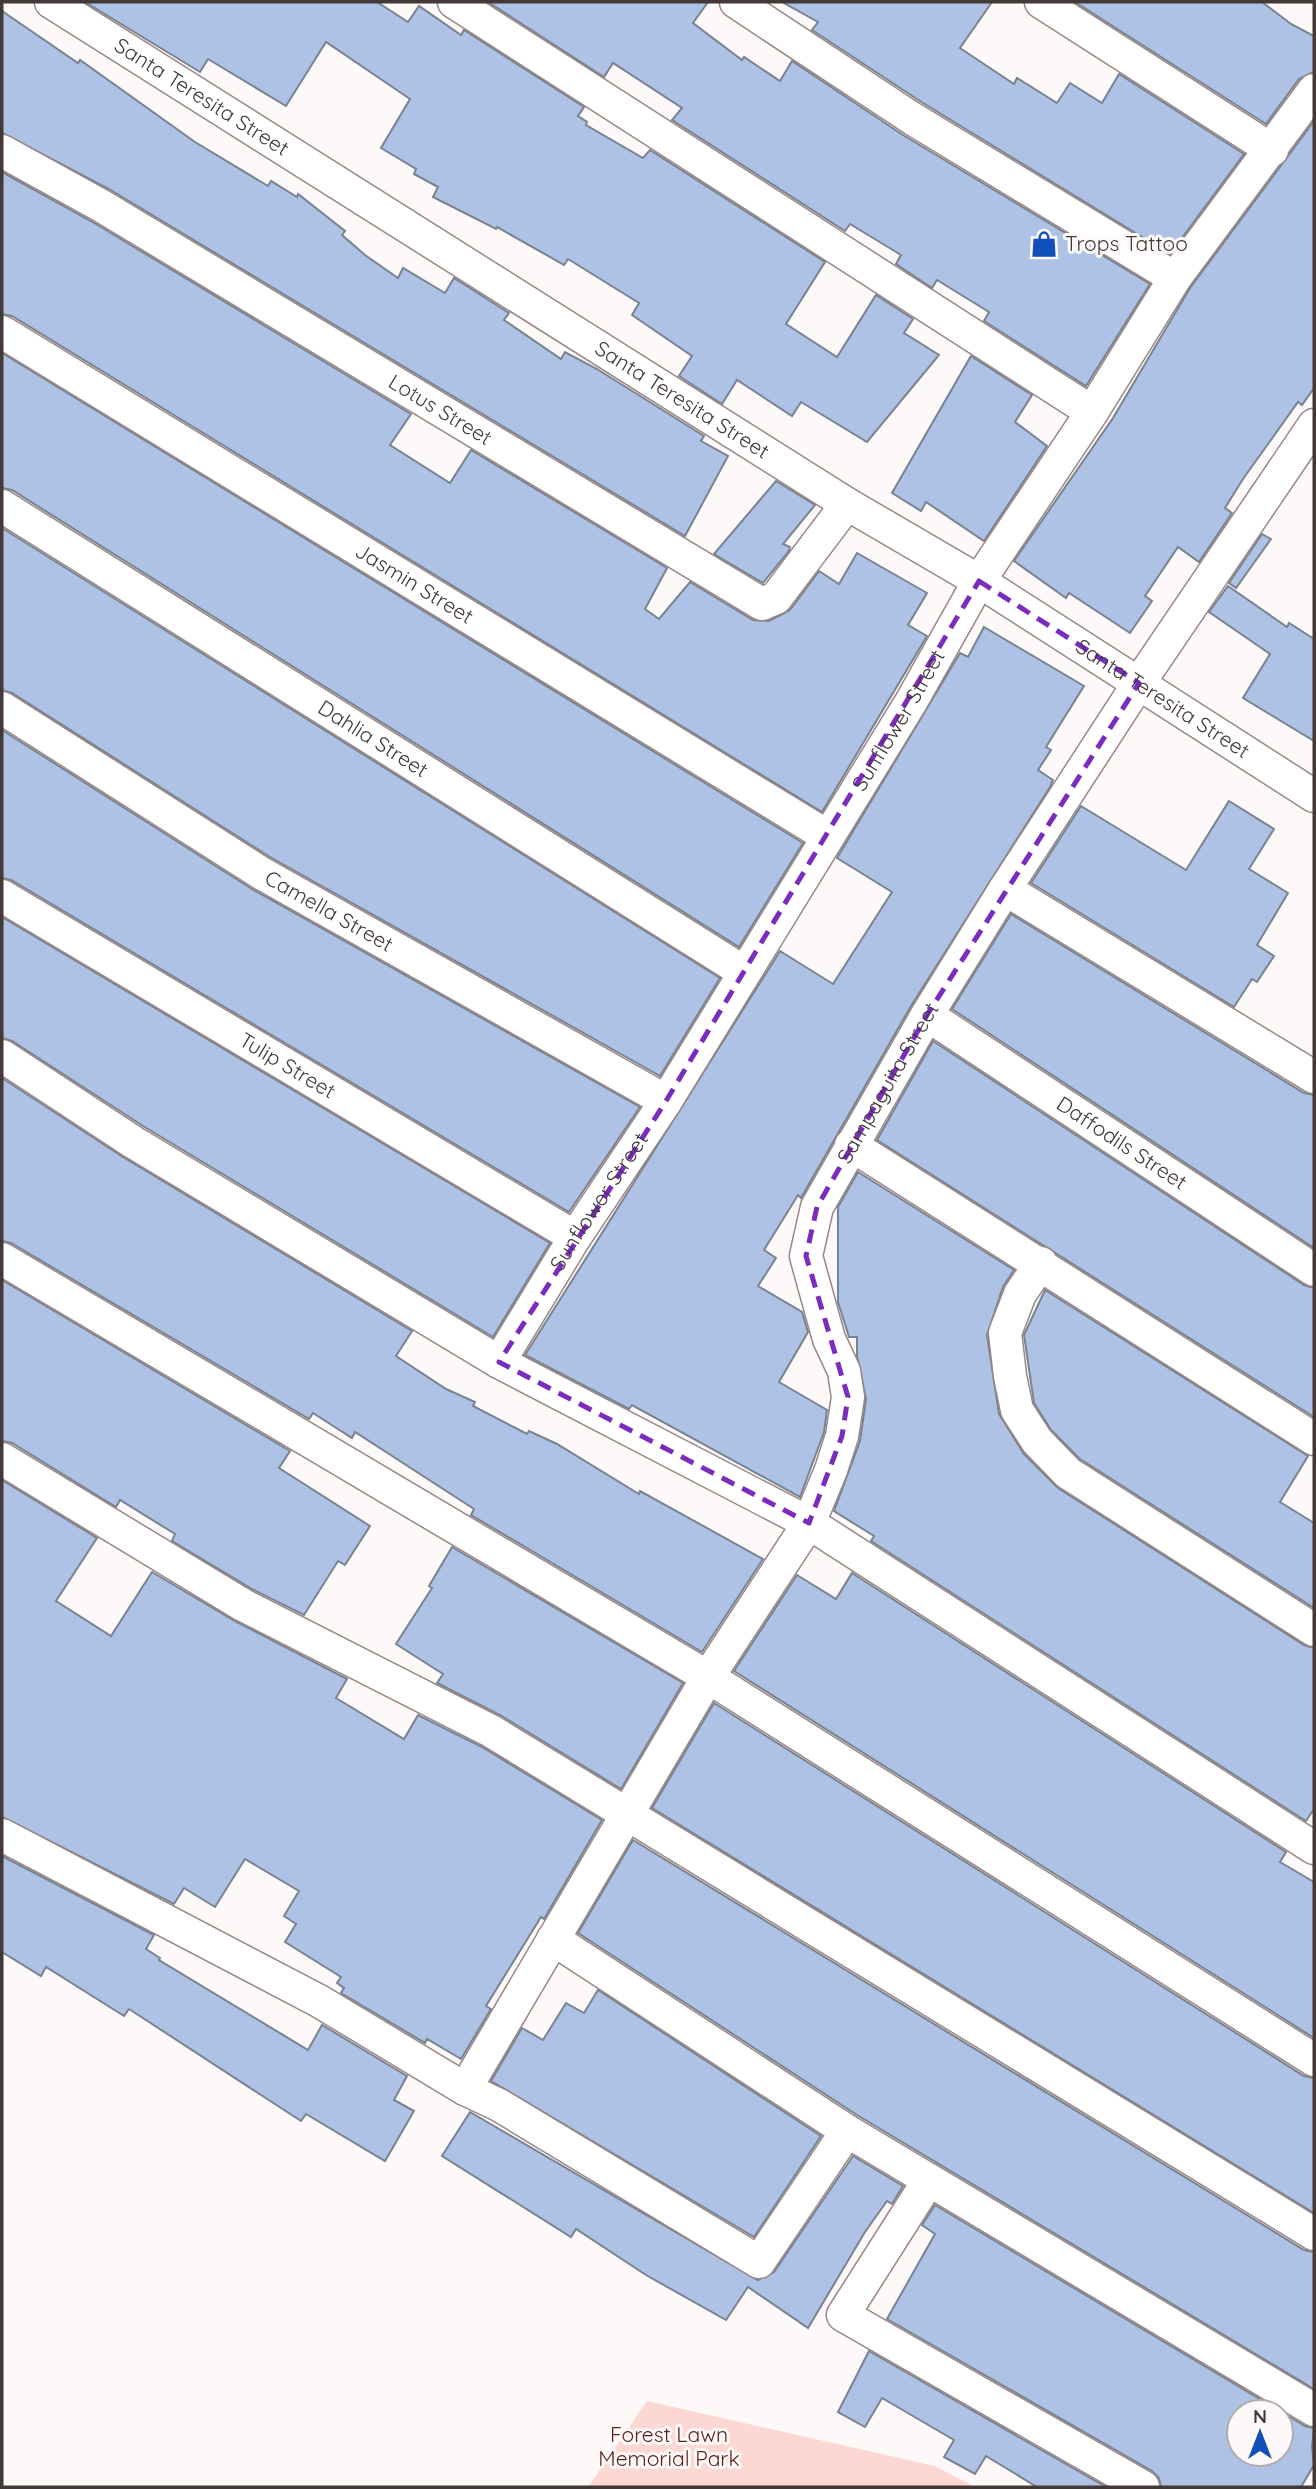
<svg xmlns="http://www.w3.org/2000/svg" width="1316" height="2489" font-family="Quicksand,sans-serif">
<rect width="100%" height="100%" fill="#fdf9f8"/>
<path fill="#fdd8d3" d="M647,2401L935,2466L975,2487H588Z"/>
<g fill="#adc2e5" stroke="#798291" stroke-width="2" fill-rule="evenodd">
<path d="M85,2H377L408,22L419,6L461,35L464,30L584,107L578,116L587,122L586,125L643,158L650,150L825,262L786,324L837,357L876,295L913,319L904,333L939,355L867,442L801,402L792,416L737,380L722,404L679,376L692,356L632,315L639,303L568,259L564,265L497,227L496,229L433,197L438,187L414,174L416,169L381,148L410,99L326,42L286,106L208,59L200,72Z"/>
<path d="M488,2H708L693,23L742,60L744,57L780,81L792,61L903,135L1150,284L1086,386L984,321L989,312L937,280L932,288L896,264L901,255L850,224L845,231L672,120L682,108L613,63L604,77Z"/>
<path d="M782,2H992L960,48L1014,84L1017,78L1057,103L1070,83L1102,103L1119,74L1244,154L1170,254L923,103L812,30L818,22Z"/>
<path d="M1075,2H1262L1291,24L1314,36V72L1299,79L1266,124Z"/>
<path d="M2,11L78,63L80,60L195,142L268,186L271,181L297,197L298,194L345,231L342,235L365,255L398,278L403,268L445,293L454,278L509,313L504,320L561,359L565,352L597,369L704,436L701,441L728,456L685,536L109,189L2,133Z"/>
<path d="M1314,121V388L1302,405L1298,402L1243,479L1225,508L1232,513L1199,562L1178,547L1145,596L1152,601L1130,633L1069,593L1066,598L1014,561L1113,418L1190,288Z"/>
<path d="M2,172L91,221L411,414L390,445L450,483L471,450L667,568L645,609L659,619L690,582L753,620L769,621L790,610L819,571L839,584L857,553L927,593L908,625L927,636L822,812L12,316L2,314Z"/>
<path d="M2,353L803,843L739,947L12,490L2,488Z"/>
<path d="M971,356L1032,395L1015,422L1047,446L984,541L926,502L921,511L892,493Z"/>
<path d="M776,481L815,505L783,544L790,547L789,551L763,583L714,554Z"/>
<path d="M2,528L720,978L660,1076L270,857L12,693L2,690Z"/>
<path d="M1262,534L1271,539L1236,588L1229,583Z"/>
<path d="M1228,586L1287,627L1289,623L1314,639V741L1243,698L1270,654L1209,612Z"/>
<path d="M984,627L1084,686L1046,747L1051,750L1038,770L1053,780L1050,787L911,1006L801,1198L798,1195L764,1250L776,1258L758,1286L802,1312L808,1332L779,1382L827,1410L824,1432L800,1497L632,1405L629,1409L525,1355L780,951L833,984L892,892L837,858L960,653L968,657Z"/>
<path d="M2,730L252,889L640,1107L569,1212L11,880L2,878Z"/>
<path d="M1229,801L1274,829L1249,869L1288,893L1257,945L1274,956L1257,982L1252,979L1234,1007L1031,883L1081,806L1186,870Z"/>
<path d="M1011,914L1304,1093L1314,1095V1248L952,1009Z"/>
<path d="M2,917L550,1243L493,1337L143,1126L12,1041L2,1038Z"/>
<path d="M933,1041L1304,1285L1314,1288V1417L877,1140Z"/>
<path d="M2,1078L123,1157L412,1331L396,1356L446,1389L475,1402L473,1406L527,1434L529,1431L557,1444L639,1494L640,1491L763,1559L702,1652L471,1515L474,1509L355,1432L352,1438L313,1413L309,1419L11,1243L2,1241Z"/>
<path d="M858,1172L1014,1270L1003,1287L987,1335L999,1414L1024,1454L1058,1488L1304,1645L1314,1648V1809L1306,1821L871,1541L874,1536L834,1511L860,1441L866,1399L857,1356V1337H849L838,1302V1207Z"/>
<path d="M2,1280L290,1451L279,1468L370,1526L345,1565L338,1561L304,1615L252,1589L172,1541L175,1534L120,1500L116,1507L12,1443L2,1441Z"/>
<path d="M1045,1290L1308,1456L1280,1502L1314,1523V1608L1080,1459L1051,1430L1034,1403L1024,1335Z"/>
<path d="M2,1480L97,1538L56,1601L111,1636L152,1572L235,1621L347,1679L336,1698L404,1739L418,1715L482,1747L602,1820L544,1919L541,1917L486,2006L491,2009L461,2059L427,2039L425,2043L341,1993L344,1988L337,1983L341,1977L285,1942L296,1924L284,1916L299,1891L245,1859L215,1907L184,1888L174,1904L2,1817Z"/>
<path d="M452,1547L683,1683L621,1789L500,1715L437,1683L443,1674L396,1644L432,1588L429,1586Z"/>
<path d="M852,1573L1286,1852L1280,1862L1314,1882V2038L734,1671L797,1575L836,1599Z"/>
<path d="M714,1703L1304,2076L1314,2078V2213L652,1808Z"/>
<path d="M633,1840L1304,2250L1314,2252V2389L857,2115L578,1933Z"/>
<path d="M2,1856L154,1935L146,1949L160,1958L159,1960L308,2050L322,2025L407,2076L394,2100L414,2111L385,2161L306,2114L301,2121L129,2009L124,2016L46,1967L41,1976L2,1952Z"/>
<path d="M598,1990L821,2136L754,2237L491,2081L522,2028L543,2040L566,2003L584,2013Z"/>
<path d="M470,2112L758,2280L774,2272L853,2156L903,2186L892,2204L887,2201L865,2232L808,2328L748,2287L726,2320L646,2275L576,2229L571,2237L442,2156Z"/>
<path d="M935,2205L1305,2426L1314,2428L1312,2447L1314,2465L1301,2487H1161L1159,2478L1152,2471L887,2319L935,2234L922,2225ZM1239,2412H1281V2454H1239Z"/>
<path d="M869,2351L1106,2487H1037L986,2456L975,2474L944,2457L954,2440L882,2398L865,2427L838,2412Z"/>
</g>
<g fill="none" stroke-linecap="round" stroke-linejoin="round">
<defs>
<g id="street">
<path id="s1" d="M51,2L847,504L979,581L1314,796"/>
<path d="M454,2L1092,412"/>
<path d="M736,2L913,119L1175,278"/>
<path d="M1041,2L1272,150"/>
<path id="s2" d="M2,151L100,205L762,604L776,598L847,504"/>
<path id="s3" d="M2,332L827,836"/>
<path id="s4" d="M2,506L744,972"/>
<path id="s5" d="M2,708L261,873L666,1101"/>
<path d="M1005,889L1314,1077"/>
<path id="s6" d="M2,896L575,1237"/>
<path id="s7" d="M927,1015L1314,1270"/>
<path d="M2,1056L133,1142L499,1362L809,1523L1314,1848"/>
<path d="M851,1145L1314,1439"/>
<path d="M2,1259L708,1677L1314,2060"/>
<path d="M1041,1263L1020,1294L1005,1333L1010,1376L1017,1410L1037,1441L1068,1473L1314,1630"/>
<path id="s8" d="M499,1362L575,1237L666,1101L911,702L979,581L1092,412L1175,278L1314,90"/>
<path d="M2,1459L243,1605L491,1731L1314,2234"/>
<path d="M2,1835L319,2001L465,2089L499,2105L759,2262L847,2131"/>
<path d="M553,1939L847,2131L1314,2410"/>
<path id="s9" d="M465,2089L708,1677L809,1523L831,1470L842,1436L848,1397L844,1371L829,1339L806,1256L817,1207L927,1015L1005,889L1139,683L1314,425"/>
<path d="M929,2180L843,2315L1143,2487"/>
</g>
</defs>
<use href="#street" stroke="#9a8683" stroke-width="35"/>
<use href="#street" stroke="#fff" stroke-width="32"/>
</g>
<path fill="none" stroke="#7b2cbf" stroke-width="5" stroke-dasharray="14 9" stroke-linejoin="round" d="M979,581L1139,683L927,1015L817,1207L806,1256L848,1397L842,1436L809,1523L499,1362L666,1101Z"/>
<defs>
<symbol id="shop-bare" viewBox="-9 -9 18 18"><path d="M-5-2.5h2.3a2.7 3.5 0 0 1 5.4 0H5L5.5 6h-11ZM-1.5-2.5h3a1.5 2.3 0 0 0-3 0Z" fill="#114fbb" stroke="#fdf9f8" stroke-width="2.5" paint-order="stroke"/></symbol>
</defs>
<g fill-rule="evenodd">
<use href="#shop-bare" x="1025" y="225" width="38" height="38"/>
</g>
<g text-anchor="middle" stroke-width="6" stroke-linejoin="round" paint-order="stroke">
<g font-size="21" fill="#423938" stroke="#fdf9f8">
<text dy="7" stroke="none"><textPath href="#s1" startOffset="178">Santa Teresita Street</textPath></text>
<text dy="7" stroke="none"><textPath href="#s1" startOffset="746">Santa Teresita Street</textPath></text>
<text dy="7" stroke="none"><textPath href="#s2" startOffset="509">Lotus Street</textPath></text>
<text dy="7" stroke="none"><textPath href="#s3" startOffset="483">Jasmin Street</textPath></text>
<text dy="7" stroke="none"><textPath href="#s1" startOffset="1312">Santa Teresita Street</textPath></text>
<text dy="7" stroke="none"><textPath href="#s8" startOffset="756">Sunflower Street</textPath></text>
<text dy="7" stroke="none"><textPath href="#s4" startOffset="438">Dahlia Street</textPath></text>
<text dy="7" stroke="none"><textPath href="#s5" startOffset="385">Camella Street</textPath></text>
<text dy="7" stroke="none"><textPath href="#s6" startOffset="332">Tulip Street</textPath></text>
<text dy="7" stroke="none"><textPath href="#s9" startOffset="1136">Sampaguita Street</textPath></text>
<text dy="7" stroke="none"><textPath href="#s7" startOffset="233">Daffodils Street</textPath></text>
<text dy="7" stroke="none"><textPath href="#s8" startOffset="189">Sunflower Street</textPath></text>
</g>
<g font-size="21" fill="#423938" stroke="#fdf9f8" text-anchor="start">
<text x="1065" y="251">Trops Tattoo</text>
</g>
<g font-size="21" fill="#571f1a" stroke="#fdf9f8">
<text x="669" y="2442">Forest Lawn<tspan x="669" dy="24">Memorial Park</tspan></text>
</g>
</g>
<rect width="1316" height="2489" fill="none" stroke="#423938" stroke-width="7"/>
<g transform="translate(1260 2433)"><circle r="33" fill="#fdf9f8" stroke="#b2acab" stroke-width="2"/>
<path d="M0-5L12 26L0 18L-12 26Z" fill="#114fbb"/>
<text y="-10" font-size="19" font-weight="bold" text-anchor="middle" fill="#423938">N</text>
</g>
</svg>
